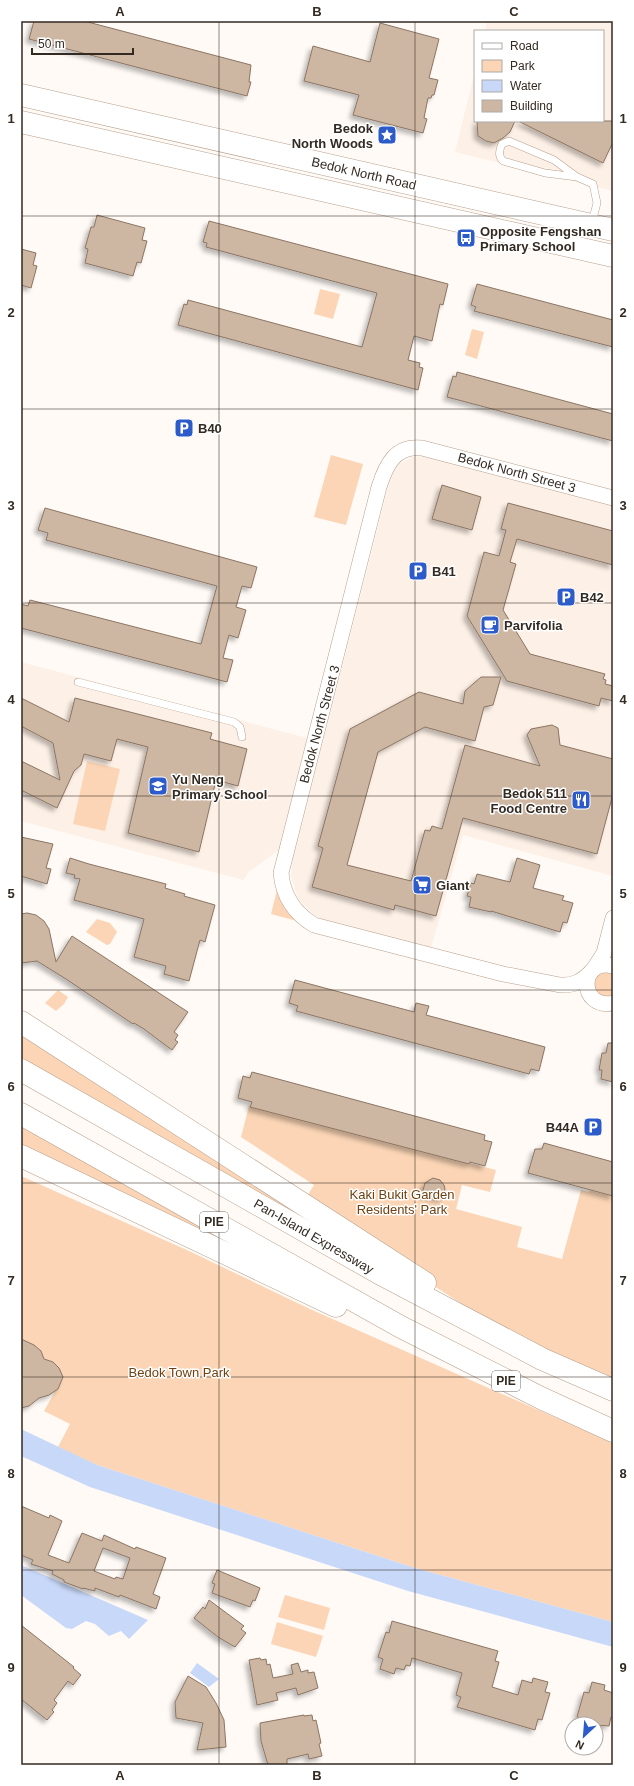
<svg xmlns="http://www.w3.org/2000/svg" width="634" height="1786" font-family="Helvetica,sans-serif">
<defs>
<filter id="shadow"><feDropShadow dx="-3.5" dy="3.5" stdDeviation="2" flood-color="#0004"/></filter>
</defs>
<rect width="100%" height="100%" fill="#fffaf6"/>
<g fill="#fdf0e6">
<path d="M487,21H613V191L455,152L475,71V121H603V31H485Z"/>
<path d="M423,456L613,506V876L463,835L431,948L322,919L314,915L298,899L291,876L292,862L390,480L397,465L413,457Z"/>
<path d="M21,662L307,738L279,850L249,872L243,880L21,821Z"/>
</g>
<g fill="#fbd5b5">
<path d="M320,289L340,294L333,319L314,314Z"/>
<path d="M472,329L484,332L477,359L465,355Z"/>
<path d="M331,455L363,464L346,525L314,517Z"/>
<path d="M87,761L120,769L105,831L73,824Z"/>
<path d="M281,874L312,925L271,914Z"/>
<path d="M97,919L110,923L117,932L110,944L107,945L86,932Z"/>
<path d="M613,966V1003L606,1004L587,979Z"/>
<path d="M58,990L68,997L64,1004L56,1011L45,1003Z"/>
<path d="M21,1022L538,1357L21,1069Z"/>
<path d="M249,1106L496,1170L490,1192L462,1185L456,1209L522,1227L517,1247L562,1259L581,1190L589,1192V1190L613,1196V1387L543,1357L304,1201L314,1185L241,1137Z"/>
<path d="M21,1112L377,1324L21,1155Z"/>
<path d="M21,1176L189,1251L310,1309L613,1443V1622L415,1568L97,1465L58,1447L70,1424L44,1411L63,1377C59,1367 55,1362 44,1359C40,1347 33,1343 21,1340Z"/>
<path d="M285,1595L330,1608L324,1630L278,1617Z"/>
<path d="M277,1622L323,1636L316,1657L271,1644Z"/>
</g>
<g fill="#c8d8f8">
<path d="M21,1429L97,1465L415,1568L613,1622V1647L408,1591L90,1487L21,1456Z"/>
<path d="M21,1565L148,1620L129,1639L121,1631L109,1636L95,1624L86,1621L72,1629L66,1628L21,1595Z"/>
<path d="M197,1663L219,1679L209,1687L190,1673Z"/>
</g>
<g fill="#cdb6a2" stroke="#8b7563" fill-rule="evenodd" filter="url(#shadow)">
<path d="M34,21H84L251,65L249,82H251L247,96L29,39Z"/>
<path d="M380,23L439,39L429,78L438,80L434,95H432L431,98H428L424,118L427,119L423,133L353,115L359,95L304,81L313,46L370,62Z"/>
<path d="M477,121H515L510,132L503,138L494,143L486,141L478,136Z"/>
<path d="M518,121H613V142L603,163Z"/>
<path d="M97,215L145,228L142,240L147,241L141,263L137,262L133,276L85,263L88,249L85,248L91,227H94Z"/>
<path d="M209,221L448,284L443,305L440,304L432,341L414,336L408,360L420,363L419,367L423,368L418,390L178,325L184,304L187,305L188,300L362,347L377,293L206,247L207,243L203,242Z"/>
<path d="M21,249L36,253L33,265L37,266L31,288L21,285Z"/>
<path d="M477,284L613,320V347L474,311L476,307L471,305Z"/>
<path d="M457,372L613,414V441L447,397L453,376L456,377Z"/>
<path d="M442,485L481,497L472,530L432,519Z"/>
<path d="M508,503L613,531V565L517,539L510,562L516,564L503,610L530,654L605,674L603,679L606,680L605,684L613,686V701L601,698L599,706L507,681L467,616L484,552L499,556L506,530L501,529Z"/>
<path d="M45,508L257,567L251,588L242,586L236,607L246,610L238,638L229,635L223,658L233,660L227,682L21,628V604L28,606L30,600L201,644L217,586L46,540L48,533L38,530Z"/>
<path d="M481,677H501L493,705L484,707L475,741L425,727L378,752L347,865L411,881L425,830L430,831L432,826L442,829L465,745L540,766L527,735L531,729L552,725L558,728L560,745L613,759V794L597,854L463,818L436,916L395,905L394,910L312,887L323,848L318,846L350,729L419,692L463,704L465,691Z"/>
<path d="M21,698L69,722L75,698L212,733L210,739L247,749L238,786L216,780L199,852L128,833L148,747L117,739L111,761L84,754L81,765L74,771L57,808L21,790V761L60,780L53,743L21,726Z"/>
<path d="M21,837L53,844L46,868L51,869L47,884L21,876Z"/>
<path d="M70,858L89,864L166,884L165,888L185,894L184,896L215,905L205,942L200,940L189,981L164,974L166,966L134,957L144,919L74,900L80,879L74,878L75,875L66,873Z"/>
<path d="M517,858L540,865L533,888L564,896L562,900L573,903L567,923L563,922L560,932L491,911V912L469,907L471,897L467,896L471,883L474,884L477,874L510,882Z"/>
<path d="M27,913L36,915L44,921L49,929L56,962L72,936L188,1012L174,1032L178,1035L175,1040L178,1042L172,1050L144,1029L134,1023L133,1024L66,979L37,961L21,963V914Z"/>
<path d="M295,980L414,1012L416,1003L429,1006L426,1015L545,1047L539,1071L531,1069L529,1074L296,1011L298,1006L289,1003Z"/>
<path d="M608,1043H613V1082L601,1079L602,1070H599L602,1053H606Z"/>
<path d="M252,1072L485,1135L484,1140L492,1142L485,1166L470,1162L469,1164L250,1107L252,1102L238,1098L243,1076L250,1078Z"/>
<path d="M544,1143L613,1162V1196L528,1173L535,1149H542Z"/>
<path d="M433,1178L440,1180L444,1185L445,1189L442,1199L422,1194L425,1183Z"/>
<path d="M21,1339L34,1345L41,1351L44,1359L53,1362L59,1368L63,1377L58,1389L49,1395L39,1398L29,1406L21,1408Z"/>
<path d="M21,1506L49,1518L50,1515L62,1521L48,1555L69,1563L82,1533L102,1541L104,1535L135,1549L136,1547L166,1558L153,1594L160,1597L156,1609L120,1595L119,1597L95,1588V1591L83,1588V1589L64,1582V1580L52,1574L53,1571L31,1564L33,1560L21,1555ZM103,1548L130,1558L123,1579L116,1577L115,1579L94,1571Z"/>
<path d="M217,1570L260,1588L255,1601L253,1600L250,1607L212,1593L215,1584L212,1583Z"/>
<path d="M209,1600L244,1626L241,1629L246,1633L235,1647L218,1637L194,1618L203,1607L205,1609Z"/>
<path d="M392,1621L498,1651L495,1661L499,1662L492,1687L518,1695L522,1680L532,1683L533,1678L548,1682L545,1692L550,1693L542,1720L538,1719L535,1730L457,1707L461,1697L456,1695L462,1673L412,1658L410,1666L406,1665L404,1670L396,1668L394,1674L380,1669L383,1659L378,1657L386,1632L389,1633Z"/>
<path d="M21,1625L74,1667L73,1668L81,1675L73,1685L68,1681L54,1700L57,1703L52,1710L54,1712L47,1720L21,1699Z"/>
<path d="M260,1658L261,1660L266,1659L267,1665L270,1664L273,1678L293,1674L291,1665L298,1663L301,1672L308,1670V1673L314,1672L318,1688L298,1695L296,1688L276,1693L278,1700L257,1705L249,1660Z"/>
<path d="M188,1676L206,1687L216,1703L224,1720L226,1747L197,1750L203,1723L176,1718L175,1702Z"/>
<path d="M592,1682L605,1685L604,1690L613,1693V1718L611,1717L609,1726L580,1724L582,1718L577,1717L584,1692L589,1693Z"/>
<path d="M304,1715V1716L312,1715L313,1721L316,1720L321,1743L319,1744L322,1756L309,1759L308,1754L287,1759V1765H268L261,1741L260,1723Z"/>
</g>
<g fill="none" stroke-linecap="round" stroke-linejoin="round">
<defs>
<g id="lane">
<path d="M577,177L545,173L503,161C498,156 499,150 502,144L509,141L554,160L577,177L593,184L597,203L592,222"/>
<path d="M78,682L234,722L240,727L242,737"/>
</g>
<g id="street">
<path d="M613,966C579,957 578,1010 613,1003"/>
<path d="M593,970L604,953L613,918"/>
<path d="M592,971C582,981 574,986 560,985L503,974L314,925C294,913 283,895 281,873L379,487C386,465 395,445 422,448L613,498"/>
</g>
<g id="primary">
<path d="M21,95L613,230"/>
<path d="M21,122L613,256"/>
</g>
<g id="highway">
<path d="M21,1022L425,1283"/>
<path d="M21,1070L379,1273L542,1359L613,1390"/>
<path d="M21,1114L401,1327L541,1398L613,1431"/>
<path d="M21,1156L336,1306"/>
</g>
</defs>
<use href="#lane" stroke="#b7a08d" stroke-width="8"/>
<use href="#street" stroke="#b7a08d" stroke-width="16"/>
<use href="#primary" stroke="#b7a08d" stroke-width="23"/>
<use href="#highway" stroke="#b7a08d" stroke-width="23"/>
<use href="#lane" stroke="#fff" stroke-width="7"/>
<use href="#street" stroke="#fff" stroke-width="15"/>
<use href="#primary" stroke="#fff" stroke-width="22"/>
<use href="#highway" stroke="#fff" stroke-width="22"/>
</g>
<path fill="none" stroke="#332a22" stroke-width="1" stroke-opacity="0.55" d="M219,21V1765M415,21V1765M21,216H613M21,409H613M21,603H613M21,796H613M21,990H613M21,1183H613M21,1377H613M21,1570H613"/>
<defs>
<symbol id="sight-square" viewBox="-11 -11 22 22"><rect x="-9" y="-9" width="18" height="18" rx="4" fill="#2d5bca" stroke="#fff"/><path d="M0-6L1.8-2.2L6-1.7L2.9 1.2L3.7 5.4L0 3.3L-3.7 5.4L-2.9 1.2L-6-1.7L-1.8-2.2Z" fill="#fff"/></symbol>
<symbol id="bus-square" viewBox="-11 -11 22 22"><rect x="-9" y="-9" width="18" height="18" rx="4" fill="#2d5bca" stroke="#fff"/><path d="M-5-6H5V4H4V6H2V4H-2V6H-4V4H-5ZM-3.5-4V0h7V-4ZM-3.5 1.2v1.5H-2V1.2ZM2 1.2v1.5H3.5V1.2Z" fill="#fff"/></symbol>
<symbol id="parking-square" viewBox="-11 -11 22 22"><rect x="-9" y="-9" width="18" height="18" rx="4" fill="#2d5bca" stroke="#fff"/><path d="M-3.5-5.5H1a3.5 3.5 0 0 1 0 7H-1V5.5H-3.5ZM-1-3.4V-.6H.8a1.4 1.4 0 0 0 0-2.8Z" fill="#fff"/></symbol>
<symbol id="cafe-square" viewBox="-11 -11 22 22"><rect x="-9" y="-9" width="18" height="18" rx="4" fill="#2d5bca" stroke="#fff"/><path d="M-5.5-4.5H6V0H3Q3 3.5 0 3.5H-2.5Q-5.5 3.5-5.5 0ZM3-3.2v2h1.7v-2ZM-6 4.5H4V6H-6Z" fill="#fff"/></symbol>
<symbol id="school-square" viewBox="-11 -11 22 22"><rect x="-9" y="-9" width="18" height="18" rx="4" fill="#2d5bca" stroke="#fff"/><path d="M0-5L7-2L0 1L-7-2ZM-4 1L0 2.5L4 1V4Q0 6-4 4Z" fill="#fff"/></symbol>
<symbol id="restaurant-square" viewBox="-11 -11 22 22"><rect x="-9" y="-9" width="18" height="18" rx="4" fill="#2d5bca" stroke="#fff"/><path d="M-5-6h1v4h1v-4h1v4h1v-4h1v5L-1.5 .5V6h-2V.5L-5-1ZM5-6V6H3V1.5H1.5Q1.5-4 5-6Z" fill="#fff"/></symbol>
<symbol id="supermarket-square" viewBox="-11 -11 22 22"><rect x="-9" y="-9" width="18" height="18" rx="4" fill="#2d5bca" stroke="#fff"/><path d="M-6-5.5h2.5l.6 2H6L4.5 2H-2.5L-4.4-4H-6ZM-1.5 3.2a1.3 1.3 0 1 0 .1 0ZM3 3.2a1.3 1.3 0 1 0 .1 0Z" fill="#fff"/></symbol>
</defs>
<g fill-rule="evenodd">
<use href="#sight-square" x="376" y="124" width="22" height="22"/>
<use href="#bus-square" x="455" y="227" width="22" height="22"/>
<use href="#parking-square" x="173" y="417" width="22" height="22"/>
<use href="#parking-square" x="407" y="560" width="22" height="22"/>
<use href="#parking-square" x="555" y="586" width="22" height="22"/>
<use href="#cafe-square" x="479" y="614" width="22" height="22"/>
<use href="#school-square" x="147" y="775" width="22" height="22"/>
<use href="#restaurant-square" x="570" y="789" width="22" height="22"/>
<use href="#supermarket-square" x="411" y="874" width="22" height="22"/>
<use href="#parking-square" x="582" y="1116" width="22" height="22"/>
</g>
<g text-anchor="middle" stroke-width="3" stroke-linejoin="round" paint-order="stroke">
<g fill="#fff" stroke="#706a64" stroke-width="1">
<rect x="200" y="1212" width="28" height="20" rx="3"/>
<rect x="492" y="1371" width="28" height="20" rx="3"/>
</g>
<g font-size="12" font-weight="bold" fill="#332a22">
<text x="214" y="1226">PIE</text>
<text x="506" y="1385">PIE</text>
</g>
<g font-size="13" font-weight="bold" fill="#332a22" stroke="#fff" text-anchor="start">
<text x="373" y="133" text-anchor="end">Bedok<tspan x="373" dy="15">North Woods</tspan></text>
<text x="480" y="236">Opposite Fengshan<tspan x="480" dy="15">Primary School</tspan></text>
<text x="198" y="433">B40</text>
<text x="432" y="576">B41</text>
<text x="580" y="602">B42</text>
<text x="504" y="630">Parvifolia</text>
<text x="172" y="784">Yu Neng<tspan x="172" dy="15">Primary School</tspan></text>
<text x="567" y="798" text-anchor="end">Bedok 511<tspan x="567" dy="15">Food Centre</tspan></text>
<text x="436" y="890">Giant</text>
<text x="579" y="1132" text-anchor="end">B44A</text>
</g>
<g font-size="13" fill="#332a22" stroke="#fff">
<text transform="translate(364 173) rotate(13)" y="5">Bedok North Road</text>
<text transform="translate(517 472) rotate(15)" y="5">Bedok North Street 3</text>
<text transform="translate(319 724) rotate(-75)" y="5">Bedok North Street 3</text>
<text transform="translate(314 1236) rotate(30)" y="5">Pan-Island Expressway</text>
</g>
<g font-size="13" fill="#6f4111" stroke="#fff">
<text x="402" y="1199">Kaki Bukit Garden<tspan x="402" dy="15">Residents' Park</tspan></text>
<text x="179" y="1377">Bedok Town Park</text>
</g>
</g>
<rect width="634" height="1786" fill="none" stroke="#ffffff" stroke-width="44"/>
<rect x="474" y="30" width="130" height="92" fill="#ffffff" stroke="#adaaa7"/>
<rect x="482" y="43" width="20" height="6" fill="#ffffff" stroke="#adaaa7"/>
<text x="510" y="50" font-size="12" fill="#332a22">Road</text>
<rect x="482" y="60" width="20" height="12" fill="#fbd5b5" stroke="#adaaa7"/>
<text x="510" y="70" font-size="12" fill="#332a22">Park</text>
<rect x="482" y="80" width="20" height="12" fill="#c8d8f8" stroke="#adaaa7"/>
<text x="510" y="90" font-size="12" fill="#332a22">Water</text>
<rect x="482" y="100" width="20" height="12" fill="#cdb6a2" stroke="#adaaa7"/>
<text x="510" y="110" font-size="12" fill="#332a22">Building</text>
<g transform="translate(584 1736) rotate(206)"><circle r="19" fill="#ffffff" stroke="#adaaa7"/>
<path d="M0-3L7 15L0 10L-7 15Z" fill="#2d5bca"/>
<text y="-6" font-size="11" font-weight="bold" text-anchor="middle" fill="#332a22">N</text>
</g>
<path d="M32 48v6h101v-6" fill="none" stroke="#332a22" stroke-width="2"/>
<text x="38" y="48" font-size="12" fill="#332a22" stroke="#ffffff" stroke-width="3" paint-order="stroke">50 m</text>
<rect x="22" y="22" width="590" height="1742" fill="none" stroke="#332a22" stroke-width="1.5"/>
<g font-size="13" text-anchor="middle" font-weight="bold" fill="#332a22">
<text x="120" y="16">A</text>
<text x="317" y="16">B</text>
<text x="514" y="16">C</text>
<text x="11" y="123">1</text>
<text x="623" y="123">1</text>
<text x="11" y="317">2</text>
<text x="623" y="317">2</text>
<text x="11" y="510">3</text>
<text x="623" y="510">3</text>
<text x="11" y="704">4</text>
<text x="623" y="704">4</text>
<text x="11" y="898">5</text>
<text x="623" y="898">5</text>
<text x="11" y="1091">6</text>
<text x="623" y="1091">6</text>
<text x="11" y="1285">7</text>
<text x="623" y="1285">7</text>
<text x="11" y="1478">8</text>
<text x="623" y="1478">8</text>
<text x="11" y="1672">9</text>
<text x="623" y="1672">9</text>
<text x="120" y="1780">A</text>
<text x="317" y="1780">B</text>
<text x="514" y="1780">C</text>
</g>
</svg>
